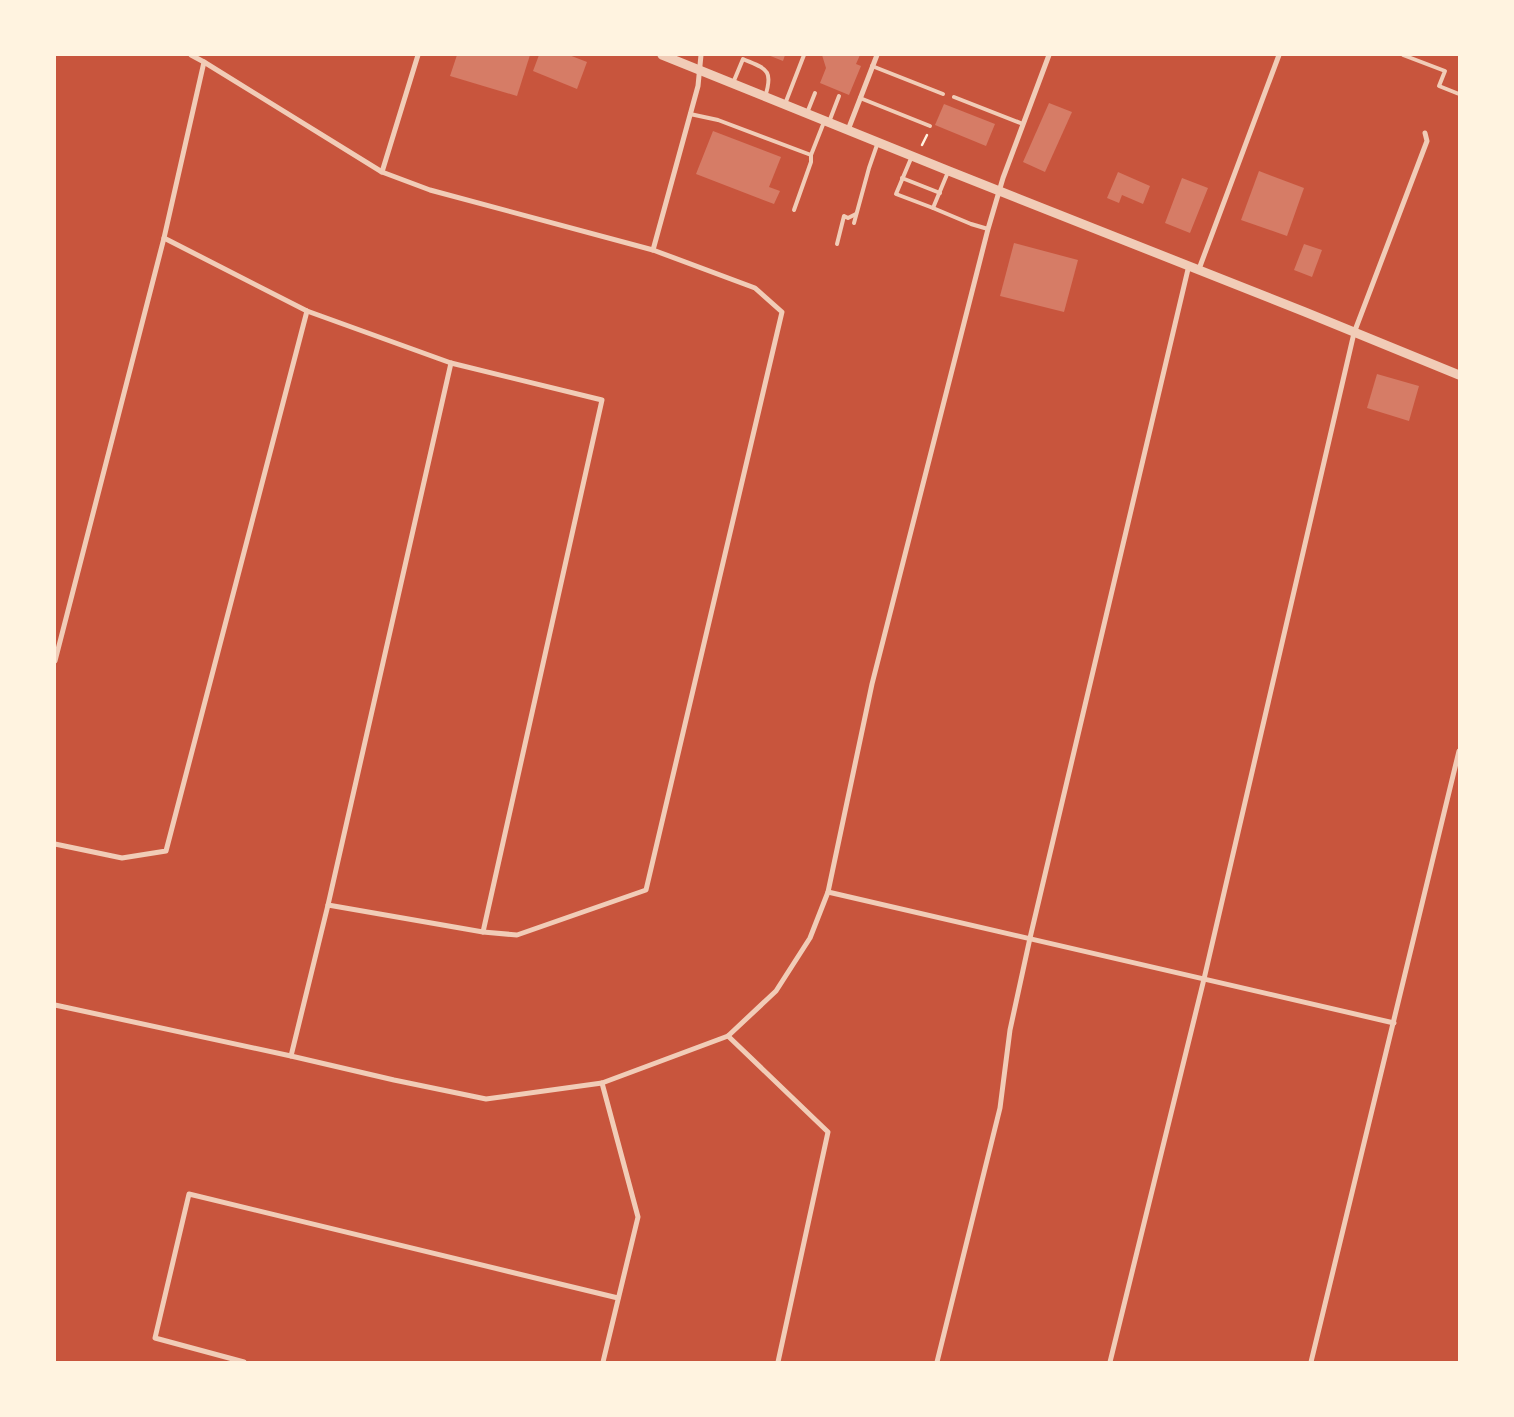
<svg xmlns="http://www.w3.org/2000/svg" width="1514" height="1417" font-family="Manrope,sans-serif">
<rect width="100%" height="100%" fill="#c8553d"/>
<g fill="#d67c66">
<path d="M457,55H530L517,96L450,76Z"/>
<path d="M539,55H569L587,62L577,89L533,71Z"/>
<path d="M768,55H785L783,61Z"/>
<path d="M822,55H860L856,64L861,66L849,95L820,83L826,68Z"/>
<path d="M1049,103L1072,112L1045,172L1023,162Z"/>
<path d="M944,104L995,124L986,146L935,125Z"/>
<path d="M713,131L781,157L769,187L780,191L774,204L696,174Z"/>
<path d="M1259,171L1304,188L1287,236L1241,220Z"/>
<path d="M1118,172L1150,186L1143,204L1122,195L1119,203L1107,198Z"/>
<path d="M1182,178L1208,188L1190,233L1165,223Z"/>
<path d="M1014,243L1078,260L1064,312L1000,296Z"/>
<path d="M1304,244L1322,250L1312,277L1294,270Z"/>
<path d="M1377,374L1419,386L1409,421L1367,408Z"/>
</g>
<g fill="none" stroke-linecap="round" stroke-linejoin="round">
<path stroke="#fff3e0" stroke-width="2.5" d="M922,145L927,135"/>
<g stroke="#f1ccb7" stroke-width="4">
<path d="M1403,55L1445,71L1439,86L1459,94"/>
<path d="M872,66L943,94"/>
<path d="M733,83L743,59C766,69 774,69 765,97"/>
<path d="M954,97L1023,124"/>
<path d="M860,98L930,126"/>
<path d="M785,104L804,55"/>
<path d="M807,113L815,93"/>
<path d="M690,114L718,120L811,155L824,122"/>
<path d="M829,122L839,96"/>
<path d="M912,156L896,194L933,208L948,172"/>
<path d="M902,178L940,193"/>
<path d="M933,208L971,224L988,229"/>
<path d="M794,210L811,162V155"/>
<path d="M854,223L869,168L878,142"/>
<path d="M837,244L844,216L848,218L856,214"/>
</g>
<g stroke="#f1ccb7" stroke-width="5">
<path d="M191,55L204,62L382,172L430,190L653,250L755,288L782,312L646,890L517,935L483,932L328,905"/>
<path d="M848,130L877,55"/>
<path d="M382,172L418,55"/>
<path d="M164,238L307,311L451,363L602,400L483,932"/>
<path d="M653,250L698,86L701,55"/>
<path d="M1199,269L1279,55"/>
<path d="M55,661L164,238L204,62"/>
<path d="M55,844L122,858L166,851L307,311"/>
<path d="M828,892L1394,1023"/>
<path d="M55,1005L291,1056L394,1080L486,1099L602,1083L720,1039L728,1036L776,991L810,938L828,892L872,684L988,229L1003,178L1049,55"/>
<path d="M728,1036L828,1132L778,1362"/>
<path d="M291,1056L328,905L451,363"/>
<path d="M602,1083L638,1217L603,1362"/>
<path d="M244,1362L155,1338L189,1194L618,1298"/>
<path d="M937,1362L1000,1108L1010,1030L1030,938L1189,265"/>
<path d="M1110,1362L1204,979L1354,333L1427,141L1425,133"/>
<path d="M1311,1362L1459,751"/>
</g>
<path stroke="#f1ccb7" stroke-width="9" d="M662,55L949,171L1305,312L1459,375"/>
</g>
<rect width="1514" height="1417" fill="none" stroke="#fff3e0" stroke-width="112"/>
</svg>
